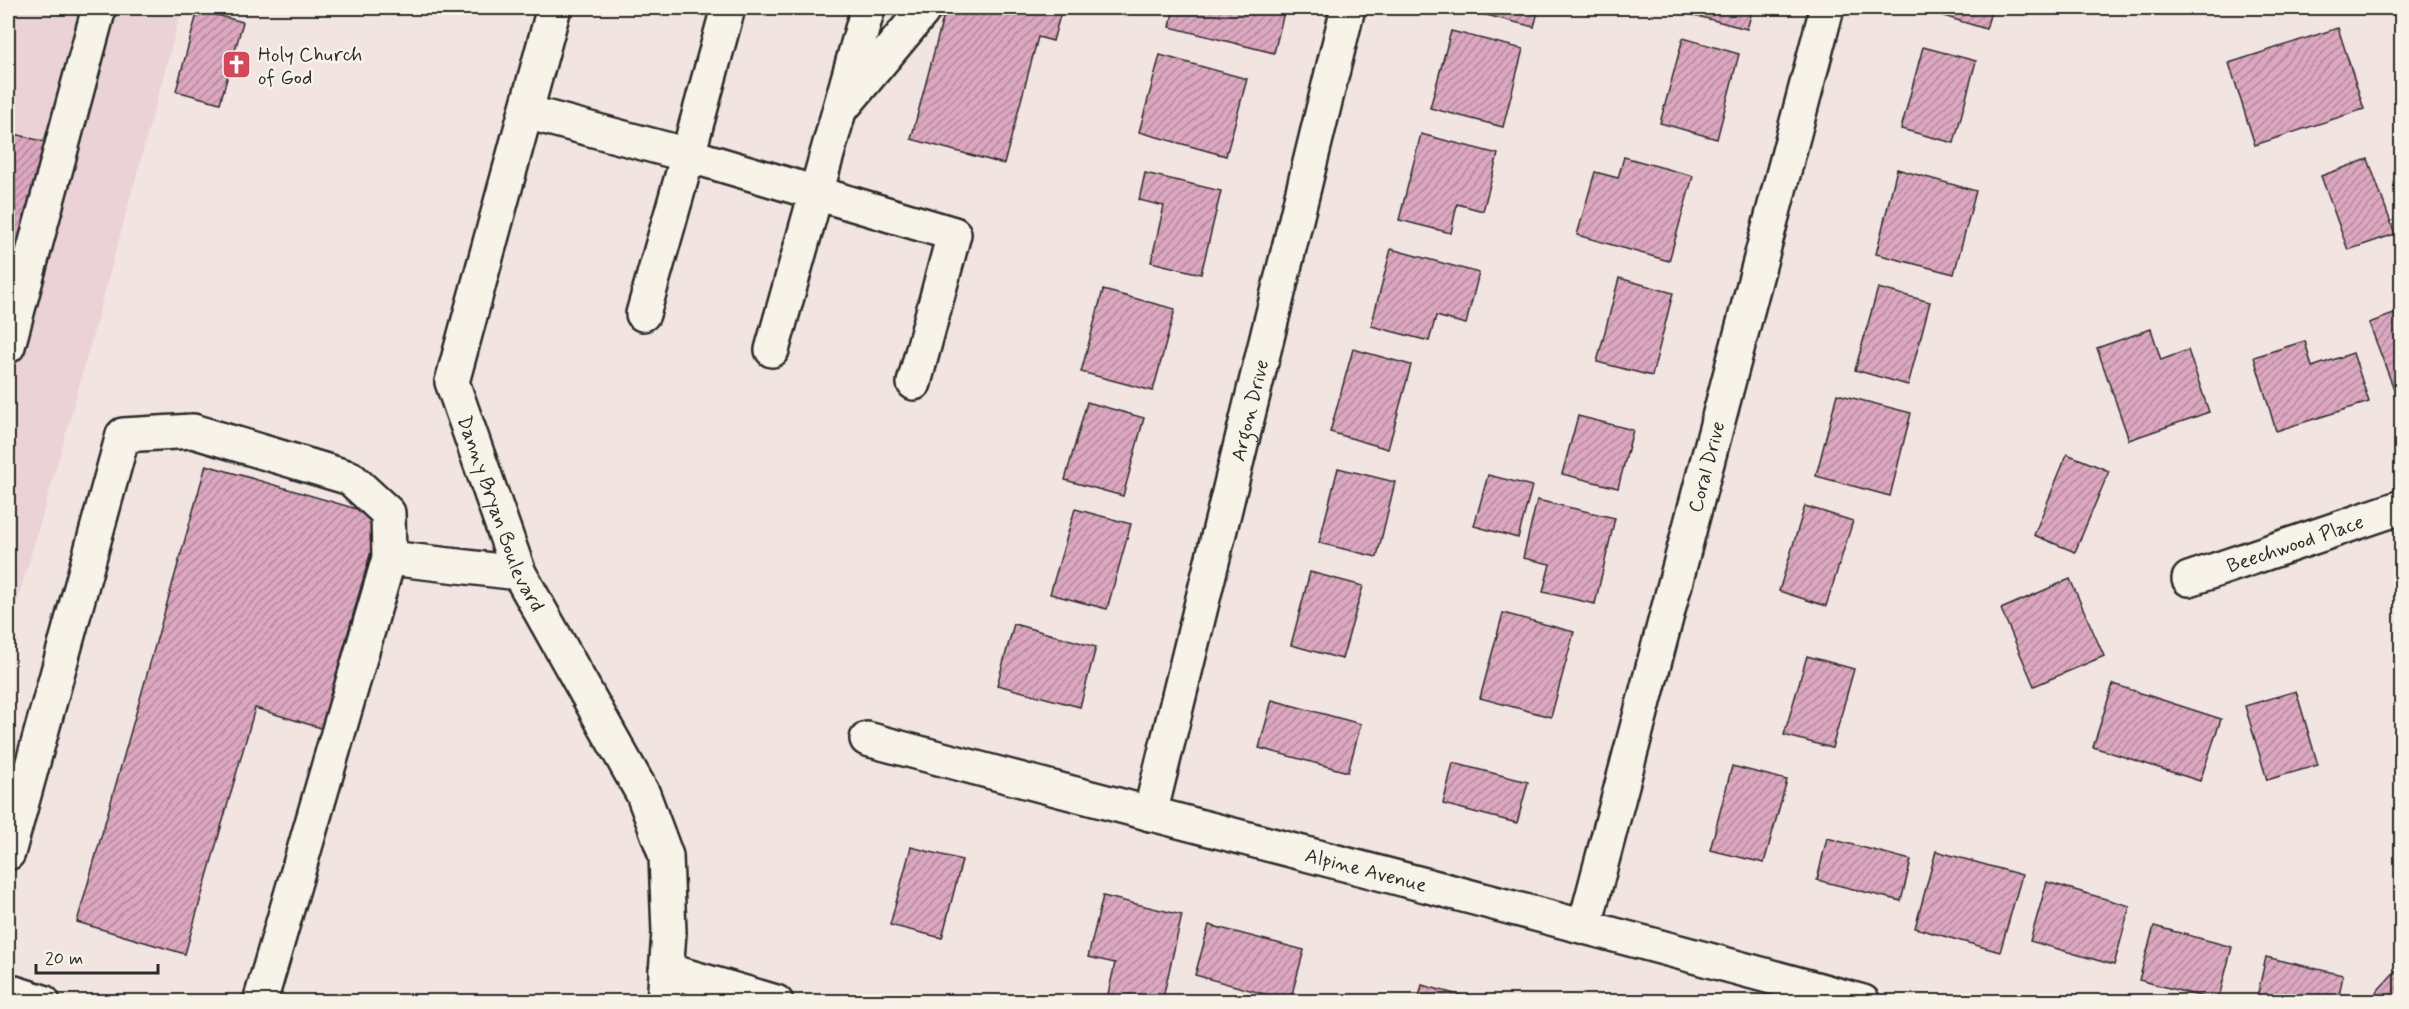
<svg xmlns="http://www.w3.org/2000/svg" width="2409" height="1009" font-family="Mynerve,sans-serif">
<defs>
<pattern id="building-hatch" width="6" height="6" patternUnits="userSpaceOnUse" patternTransform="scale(1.5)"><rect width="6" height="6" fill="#dca7c0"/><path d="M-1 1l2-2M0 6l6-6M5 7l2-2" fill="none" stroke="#b3889c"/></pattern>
</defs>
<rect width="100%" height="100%" fill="#f2e4e0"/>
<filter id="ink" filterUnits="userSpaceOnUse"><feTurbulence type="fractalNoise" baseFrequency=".0167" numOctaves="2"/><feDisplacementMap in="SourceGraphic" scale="12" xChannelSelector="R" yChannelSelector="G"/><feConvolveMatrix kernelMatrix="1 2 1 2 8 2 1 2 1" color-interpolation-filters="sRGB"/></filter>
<g filter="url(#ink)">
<path fill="#ebd2d6" d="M8,8H182L67,430L8,634Z"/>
<g fill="url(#building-hatch)" stroke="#2b2b2b" stroke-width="1.5">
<path d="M904,8H1062L1053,41L1038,37L1004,164L911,139L943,18Z"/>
<path d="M1174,8H1285L1274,53L1170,27Z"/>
<path d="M1471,8H1539L1534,27L1470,11Z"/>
<path d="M1667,8H1753L1747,29Z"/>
<path d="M1938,8H1992L1986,29L1937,14Z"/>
<path d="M198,10L243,22L220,103L176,91Z"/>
<path d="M2338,28L2364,109L2255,145L2229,63Z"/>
<path d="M1451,31L1523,49L1503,127L1430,108Z"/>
<path d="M1683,38L1739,54L1717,139L1660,123Z"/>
<path d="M1923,47L1976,61L1954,143L1901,129Z"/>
<path d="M1160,55L1247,79L1226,156L1139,132Z"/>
<path d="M8,132L56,145L8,294Z"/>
<path d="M1421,134L1498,154L1483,211L1457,204L1451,233L1399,220Z"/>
<path d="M1624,157L1693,176L1669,261L1577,235L1595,172L1618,178Z"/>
<path d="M2368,159L2395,234L2348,250L2321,176Z"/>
<path d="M1897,169L1976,191L1954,274L1876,254Z"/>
<path d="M1145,173L1221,191L1201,274L1151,262L1164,206L1139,200Z"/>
<path d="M1391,249L1479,273L1466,324L1436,316L1429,341L1371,326Z"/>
<path d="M1619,278L1673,293L1652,376L1597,362Z"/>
<path d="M1878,288L1930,302L1908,385L1855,370Z"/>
<path d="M1103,290L1175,309L1153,391L1081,372Z"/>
<path d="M2402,311V395L2397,397L2369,323Z"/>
<path d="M2151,329L2161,360L2188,350L2209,412L2129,440L2097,348Z"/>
<path d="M2305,341L2312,367L2353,353L2369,402L2276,431L2254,357Z"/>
<path d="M1353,349L1411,365L1388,449L1330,432Z"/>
<path d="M1837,394L1911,413L1890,496L1816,476Z"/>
<path d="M1087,402L1144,418L1123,496L1065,480Z"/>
<path d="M1578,416L1633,430L1618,488L1562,474Z"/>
<path d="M2067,454L2109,471L2075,552L2034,535Z"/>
<path d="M206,465L381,516L321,728L255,708L185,954L77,922Z"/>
<path d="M1338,468L1395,482L1377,557L1319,543Z"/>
<path d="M1488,475L1532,486L1518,538L1474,526Z"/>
<path d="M1537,500L1615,518L1595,604L1543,592L1550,564L1523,558Z"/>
<path d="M1805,506L1853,521L1826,606L1779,591Z"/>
<path d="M1075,509L1131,524L1107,609L1050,594Z"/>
<path d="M1310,572L1363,586L1342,659L1291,645Z"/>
<path d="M2070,579L2104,656L2034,686L2001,609Z"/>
<path d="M1503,613L1574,632L1551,717L1480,698Z"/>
<path d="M1014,624L1096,647L1080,707L997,685Z"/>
<path d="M1807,656L1854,669L1832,748L1784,735Z"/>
<path d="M2113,684L2221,719L2200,781L2093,747Z"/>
<path d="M2296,691L2318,765L2267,780L2245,706Z"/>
<path d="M1272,700L1361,724L1348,772L1259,748Z"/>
<path d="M1453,763L1528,782L1517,823L1443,804Z"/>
<path d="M1732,766L1787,780L1764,863L1710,850Z"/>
<path d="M1827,838L1911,860L1901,901L1817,880Z"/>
<path d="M911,847L962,860L942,938L890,925Z"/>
<path d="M1936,851L2022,875L2000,952L1915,928Z"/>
<path d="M2047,882L2130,906L2114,965L2030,941Z"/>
<path d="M1103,896L1182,915L1162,1002H1140L1108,994L1115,963L1088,957Z"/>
<path d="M1209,925L1304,950L1290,1001L1195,975Z"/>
<path d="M2154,926L2232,947L2218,1001L2139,980Z"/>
<path d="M2266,957L2343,975L2338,1002H2256Z"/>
<path d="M2402,964V1002H2367Z"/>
<path d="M1422,985L1484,1002H1418Z"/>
</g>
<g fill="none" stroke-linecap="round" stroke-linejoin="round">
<defs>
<g id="minor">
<path id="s1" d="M554,8L452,382L519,573L643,794L666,856L669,932L664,1002"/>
<path d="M846,103L922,12"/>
<path d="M526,112L688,155L728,8"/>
<path d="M643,314L688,155L954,234L914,383"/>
<path d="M8,346L99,8"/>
<path d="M772,350L868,8"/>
<path d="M389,558L519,573"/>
<path id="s2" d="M2189,579L2402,507"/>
<path id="s3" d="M867,739C1199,828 1532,910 1863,1002"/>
<path id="s4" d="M1150,814L1348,8"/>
<path d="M8,853L123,435L193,431L350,478L388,513L389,558L260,1002"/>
<path id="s5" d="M1585,925L1827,8"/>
<path d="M666,970L776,1002"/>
</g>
<path id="major" d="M8,991L43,1002"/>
</defs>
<use href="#minor" stroke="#2b2b2b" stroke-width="38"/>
<use href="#major" stroke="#2b2b2b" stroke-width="38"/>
<use href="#minor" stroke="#f7f3e8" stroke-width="33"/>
<use href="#major" stroke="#f7f3e8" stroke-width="33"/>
</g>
</g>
<defs>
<symbol id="church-square" viewBox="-11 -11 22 22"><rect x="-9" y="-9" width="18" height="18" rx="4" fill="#d1495b" stroke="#f7f3e8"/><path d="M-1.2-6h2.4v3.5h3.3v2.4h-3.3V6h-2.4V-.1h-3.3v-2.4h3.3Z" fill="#fff"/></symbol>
</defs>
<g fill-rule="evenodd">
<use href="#church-square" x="220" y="48" width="33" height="33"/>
</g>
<g text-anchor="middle" stroke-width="5" stroke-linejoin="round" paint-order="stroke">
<g font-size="20" fill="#2b2b2b" stroke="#f7f3e8" text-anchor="start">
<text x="258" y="61">Holy Church<tspan x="258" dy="23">of God</tspan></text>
</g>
<g font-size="20" fill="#2b2b2b" stroke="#f7f3e8">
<text dy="7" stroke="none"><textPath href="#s4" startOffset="416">Argon Drive</textPath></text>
<text dy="7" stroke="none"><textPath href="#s5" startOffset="474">Coral Drive</textPath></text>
<text dy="7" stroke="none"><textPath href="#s1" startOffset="528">Danny Bryan Boulevard</textPath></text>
<text dy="7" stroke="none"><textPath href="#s2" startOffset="112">Beechwood Place</textPath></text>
<text dy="7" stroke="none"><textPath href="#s3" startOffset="516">Alpine Avenue</textPath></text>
</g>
</g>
<rect width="2409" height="1009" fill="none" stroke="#f7f3e8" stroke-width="30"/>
<rect x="15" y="15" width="2379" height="979" fill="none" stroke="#2b2b2b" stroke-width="2" filter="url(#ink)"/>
<path d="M36 964v9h122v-9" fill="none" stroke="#2b2b2b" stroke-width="3"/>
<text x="45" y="964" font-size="18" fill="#2b2b2b" stroke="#f7f3e8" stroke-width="4.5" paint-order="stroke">20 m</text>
</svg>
